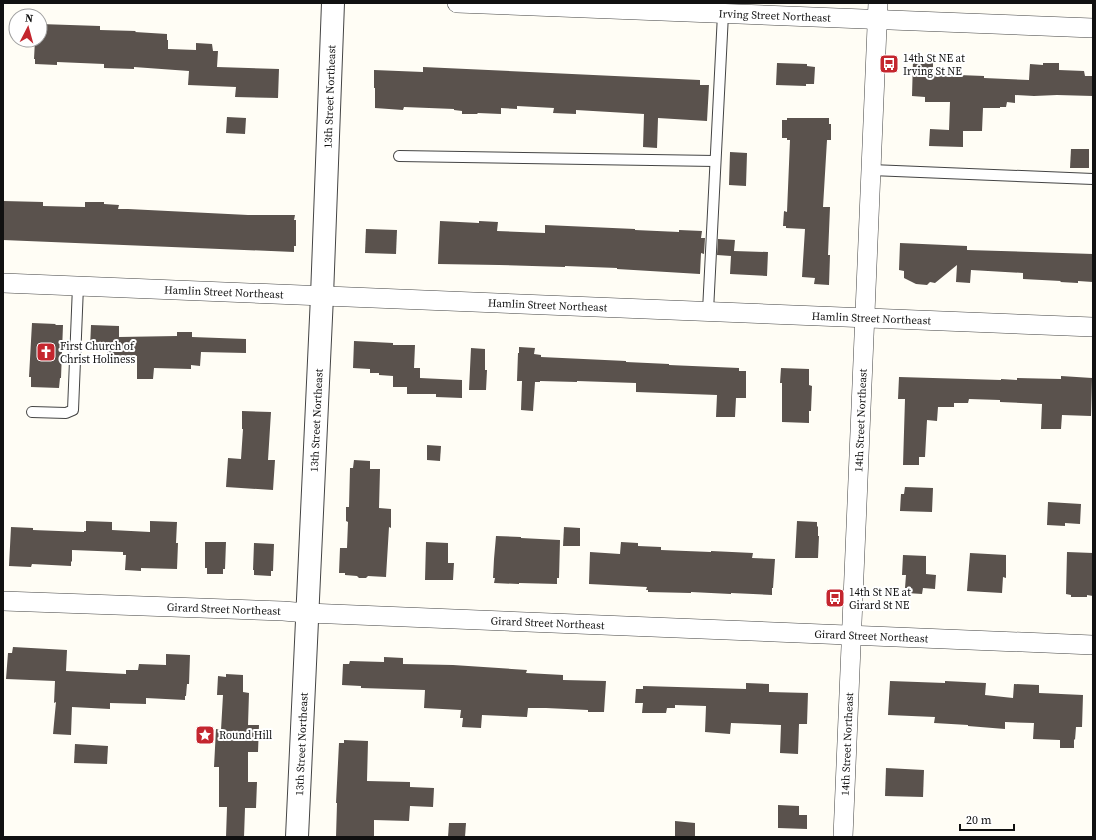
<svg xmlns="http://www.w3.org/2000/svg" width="1096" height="840" font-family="'Source Serif 4',serif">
<rect width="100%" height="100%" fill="#fffdf5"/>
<g fill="#5a524d">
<path d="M40,24L100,26V30L136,31L135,32L167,34V40H168V49L196,50V43L212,44L213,51H218L217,67L279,69L278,98L235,97L236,87L188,85L189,71L134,67V69L104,68V64L57,62V65L35,64V59H34L35,40H40Z"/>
<path d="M913,60L933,61V74L984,76V78L1029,80L1030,64L1043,65V63H1059V70L1084,71L1085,76H1093V96L1057,95L1034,96L1015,95V103L1007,102L1006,107H1000V108H983L982,131H963V147L929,146L930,129L949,130L950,102H925V97L912,96Z"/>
<path d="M777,63L807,64V66L815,67L814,84H806V86L776,85Z"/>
<path d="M423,67L700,80V85H709L707,121L658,118L657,148L643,147L644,114L576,110V114L553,113L554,108L517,106V109L501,108V114L478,113L477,114H462V111L454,110V109L404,107L403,110L375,108V88H374V70L423,72Z"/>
<path d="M227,117L246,118L245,134L226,133Z"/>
<path d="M787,118H829V124H831V140H827L823,207H830L828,255H830L829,285L814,284L815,278L802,277L805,229L786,228V226H783L784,211L787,212L790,140H787V138H782V120H787Z"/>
<path d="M1071,149H1089V168H1070Z"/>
<path d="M730,152L747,153L746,186L729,185Z"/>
<path d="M3,201L43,202V206L85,207V202H104V204L119,205L118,209H128L248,215H295L294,220H296V246H294V252L3,240Z"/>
<path d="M440,221L479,223V221L498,222L497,231L545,233V225L635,229V230L679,232V230L702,231L701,238H705L704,254L701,253L700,274L617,269V268L565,266V267L499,265L438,264Z"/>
<path d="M366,229L397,230L396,254L365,253Z"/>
<path d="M718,239L735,240L734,251L768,252L767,276L730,274L731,256L717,255Z"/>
<path d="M900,243L967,246V250L1093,254V282L1078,281V283L1060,282L1061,281L1023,279V273L971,270L970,283L956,282L957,265L935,283L930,282L927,285L916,284L904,278V271L899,270Z"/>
<path d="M32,323L56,324L55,325H63L61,378H60L59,388L31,387V377H29Z"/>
<path d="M91,325L119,326V337L177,336V332H192V337L246,339V353L201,352L200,366L191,365V369L154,368L153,379H137V356L107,355V349L90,348Z"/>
<path d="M354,341L393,343V345H415L414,368H420V378L462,380V398L436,397V394H407V387H393V376L379,375V373H370V369L353,368Z"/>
<path d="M519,347L535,348L534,354L541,355V357L626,361V362L669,364V365L739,368V371H746V398H736L735,417H716L717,395L636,392V383L577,381V382L540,381V382H535L533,411L521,410L522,381H517L518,353H519Z"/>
<path d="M471,348L485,349V370H487L486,390H469Z"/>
<path d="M781,368L809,369V385L812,386L811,411H809V423L782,422V383H780Z"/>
<path d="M1061,376L1092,378L1091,416L1062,415L1061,429H1041L1042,404L1000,402V400L969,399L968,403H954V407H938L937,421L927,420L925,457H919V465H903L905,399H898L899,377L1001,380V379L1017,380V378L1061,379Z"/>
<path d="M242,411L271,412L268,460H275L273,490L226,487L228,458L241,459L243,429H242Z"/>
<path d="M427,445L441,446L440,461L427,460Z"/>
<path d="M354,460L370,461V469H380L379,508L391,509V528L389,527L386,577L368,576L366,578H359L357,576L345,575V573H339L340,548H347L348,522L346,521V507H349L350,468H353Z"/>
<path d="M905,487L933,488L932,512L900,511L901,494H904Z"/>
<path d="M1048,502L1081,504L1080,524L1065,523V526L1047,525Z"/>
<path d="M86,521L112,522V530L150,532V521L177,522L176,543H178L177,569L141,568V571L125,570L126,555H123V552L72,550V562L71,561V566L32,564L31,567L9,566L11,527L33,528V530L84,532V531H86Z"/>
<path d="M797,521L817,522V526L818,527V536H819L818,558H795Z"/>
<path d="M564,527L580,528V546H563Z"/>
<path d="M496,536L521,537V538L560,540L559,578H557V584L519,583V584L494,583L495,578H493L494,559Z"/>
<path d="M205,542H226L225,569H223V574H207V568H205Z"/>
<path d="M426,542L448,543V563H454L453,580H425Z"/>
<path d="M621,542L638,543V546L661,547V550L711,552V551L753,553L752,558L775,559L773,588H772V595L731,593V594L691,592V593L648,592V590H646L647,587L589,584L590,552L620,554Z"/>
<path d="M254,543L274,544L273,571H271V576L254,575V570H253Z"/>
<path d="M1067,552L1093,553V596L1087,595V597H1071V595L1066,594Z"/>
<path d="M970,553L1006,555V578L1003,577L1002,593L967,591Z"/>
<path d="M903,555L926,556V574L936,575L935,589L923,588L922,594L907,593L908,588H905L906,575H902Z"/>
<path d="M13,647L67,650L66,671L126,674V670H138L139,664L166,665V654L190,655L189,684H187L186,696H185V700L146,698V704L110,703V709L72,707L71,735L53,734L56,702L54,703L55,681L6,679L8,653H12Z"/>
<path d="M384,657L403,658V664L453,665L527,670L526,673L563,675V680L606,681L604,712H588V710L546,708H528L527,717L482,715L481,728L462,727L463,718H460L461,710L424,708L425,690L361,688V686L342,685L343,664H349L350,661L384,662Z"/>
<path d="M226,674L243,675V692L249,693L248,725H259L258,752H248V782H257L256,808H245L244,837H226L227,807H219V767H214L216,729L221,730L223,695H217L218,676L226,677Z"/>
<path d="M890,681L945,683V681L986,683L985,695L1013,698L1014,684L1039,685V693L1083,695L1082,727H1076L1075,740L1074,739V748H1060V740L1033,739L1034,723L1005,722V729L968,726V725L934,723L935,717L888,715Z"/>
<path d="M746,683L769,684V692L808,693L807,724H799L798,754L780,753L781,725L731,723L730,734L705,732L706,706L675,705V708H667L666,713H642L643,703H635L636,689H643V686L746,689Z"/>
<path d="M344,740L368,741L367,781L410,782V787L434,788L433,807L410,806L409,821L374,820V837H336L337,803H336L339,743H344Z"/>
<path d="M75,744L108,746L107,764L74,763Z"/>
<path d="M886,768L924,770L923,797L885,796Z"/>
<path d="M778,805L799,806V815H807V829L778,828Z"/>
<path d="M675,821L695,823V837H675Z"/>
<path d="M449,823H466L465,837H448Z"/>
</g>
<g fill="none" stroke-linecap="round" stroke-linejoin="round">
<defs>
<g id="service">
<path d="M399,156L715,161"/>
<path d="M871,170L1093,179"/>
<path d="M708,311L723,14"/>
<path d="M32,412L66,413L73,410L78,286"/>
</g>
<g id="minor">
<path id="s1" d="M457,3L1093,28"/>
<path id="s2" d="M3,283L1093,327"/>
<path id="s3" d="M3,601L283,611L307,613L1093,645"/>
<path id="s4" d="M843,837L878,3"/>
</g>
<g id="tertiary">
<path id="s5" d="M297,837L322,296L333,3"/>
</g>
</defs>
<use href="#service" stroke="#444" stroke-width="12"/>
<use href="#minor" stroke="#444" stroke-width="20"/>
<use href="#tertiary" stroke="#444" stroke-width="24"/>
<use href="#service" stroke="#fff" stroke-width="10"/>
<use href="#minor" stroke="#fff" stroke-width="19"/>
<use href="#tertiary" stroke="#fff" stroke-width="22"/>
</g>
<defs>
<symbol id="bus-square" viewBox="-11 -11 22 22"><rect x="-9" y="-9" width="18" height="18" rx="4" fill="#c4262e" stroke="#fff"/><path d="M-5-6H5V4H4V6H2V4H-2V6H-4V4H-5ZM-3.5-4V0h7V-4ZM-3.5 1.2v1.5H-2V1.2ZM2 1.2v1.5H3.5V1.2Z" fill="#fff"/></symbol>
<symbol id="church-square" viewBox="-11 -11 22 22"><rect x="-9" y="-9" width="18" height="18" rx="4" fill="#c4262e" stroke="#fff"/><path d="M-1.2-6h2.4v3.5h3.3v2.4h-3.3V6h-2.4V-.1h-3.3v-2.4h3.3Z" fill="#fff"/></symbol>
<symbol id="sight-square" viewBox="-11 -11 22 22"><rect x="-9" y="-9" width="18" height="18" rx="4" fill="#c4262e" stroke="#fff"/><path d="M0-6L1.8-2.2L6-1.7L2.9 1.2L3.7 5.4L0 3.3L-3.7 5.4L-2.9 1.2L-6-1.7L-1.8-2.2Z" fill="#fff"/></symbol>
</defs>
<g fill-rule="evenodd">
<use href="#bus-square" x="878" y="53" width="22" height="22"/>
<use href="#church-square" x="35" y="341" width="22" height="22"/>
<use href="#bus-square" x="824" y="587" width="22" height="22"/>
<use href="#sight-square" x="194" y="724" width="22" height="22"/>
</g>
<g text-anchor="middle" stroke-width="4" stroke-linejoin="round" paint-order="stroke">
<g font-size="11" fill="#111" stroke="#fff">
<text dy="4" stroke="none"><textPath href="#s1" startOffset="318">Irving Street Northeast</textPath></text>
<text dy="4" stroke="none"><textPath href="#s5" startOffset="741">13th Street Northeast</textPath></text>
<text dy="4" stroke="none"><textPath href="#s2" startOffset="221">Hamlin Street Northeast</textPath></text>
<text dy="4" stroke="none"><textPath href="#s2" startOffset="545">Hamlin Street Northeast</textPath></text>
<text dy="4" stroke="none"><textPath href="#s2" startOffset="869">Hamlin Street Northeast</textPath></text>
<text dy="4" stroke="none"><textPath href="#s5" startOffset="417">13th Street Northeast</textPath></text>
<text dy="4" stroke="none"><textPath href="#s4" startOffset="417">14th Street Northeast</textPath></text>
<text dy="4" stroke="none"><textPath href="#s3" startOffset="221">Girard Street Northeast</textPath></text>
<text dy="4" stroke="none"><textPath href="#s3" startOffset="545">Girard Street Northeast</textPath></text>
<text dy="4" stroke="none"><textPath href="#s3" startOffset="869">Girard Street Northeast</textPath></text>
<text dy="4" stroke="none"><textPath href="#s5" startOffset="93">13th Street Northeast</textPath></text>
<text dy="4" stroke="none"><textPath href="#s4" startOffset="93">14th Street Northeast</textPath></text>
</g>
<g font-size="11" fill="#111" stroke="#fff" text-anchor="start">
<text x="903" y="62">14th St NE at<tspan x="903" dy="13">Irving St NE</tspan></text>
<text x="60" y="350">First Church of<tspan x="60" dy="13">Christ Holiness</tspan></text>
<text x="849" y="596">14th St NE at<tspan x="849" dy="13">Girard St NE</tspan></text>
<text x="219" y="739">Round Hill</text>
</g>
</g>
<rect width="1096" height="840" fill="none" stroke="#111111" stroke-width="8"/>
<g transform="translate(28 28) rotate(6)"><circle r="19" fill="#ffffff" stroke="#a0a0a0"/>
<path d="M0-3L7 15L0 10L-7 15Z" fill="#c4262e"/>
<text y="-6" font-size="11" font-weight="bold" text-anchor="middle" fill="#111111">N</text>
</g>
<path d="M960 824v6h54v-6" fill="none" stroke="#111111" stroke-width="2"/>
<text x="966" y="824" font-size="12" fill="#111111" stroke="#ffffff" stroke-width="3" paint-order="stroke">20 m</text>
</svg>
